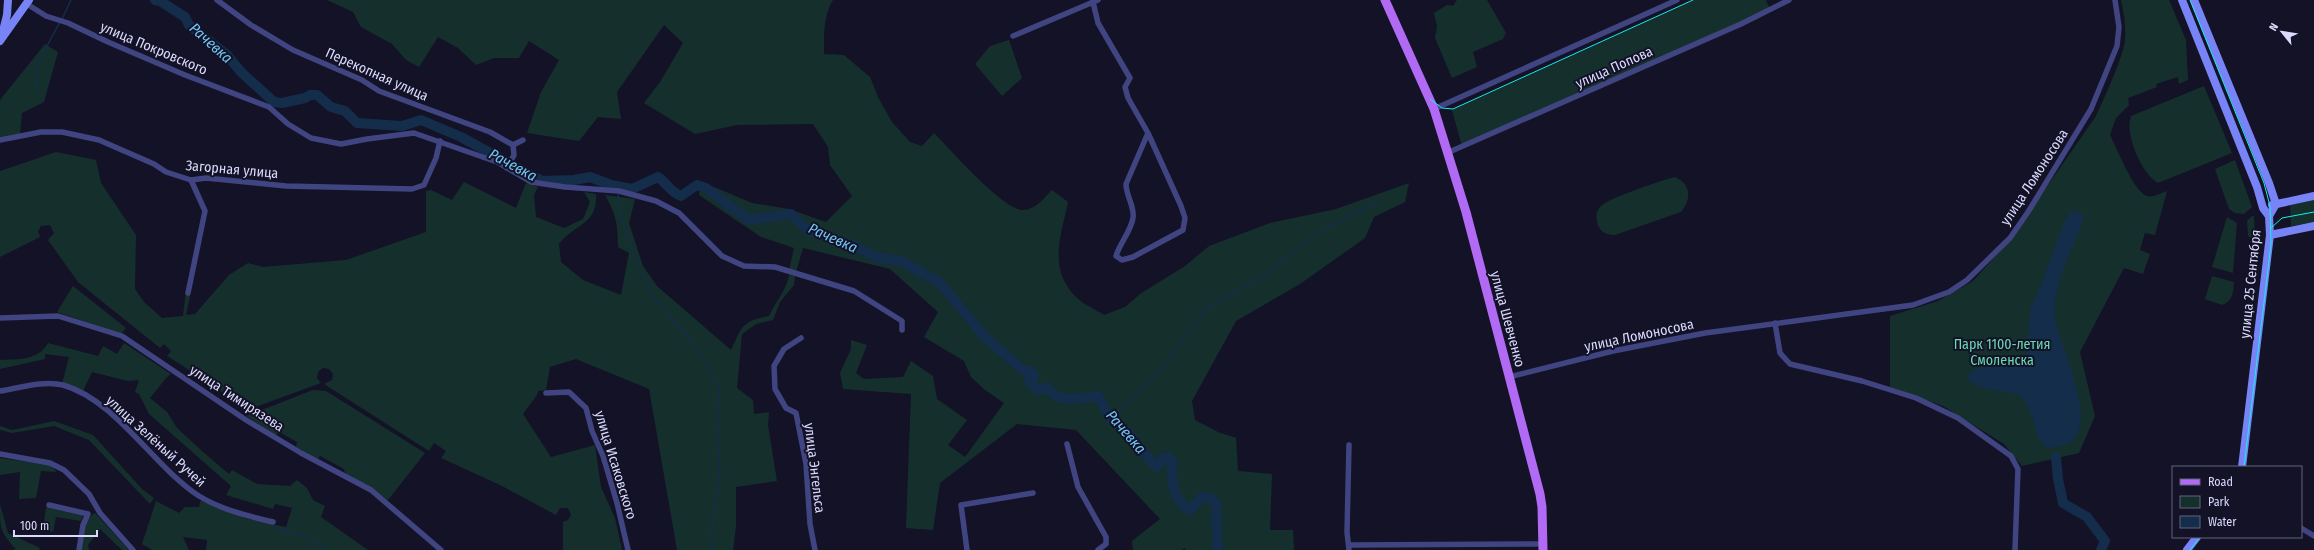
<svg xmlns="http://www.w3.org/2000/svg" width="2314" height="550" font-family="'Fira Sans Condensed',sans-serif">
<rect width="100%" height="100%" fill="#131227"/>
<g fill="#15302c">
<path d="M327,0H833C823,16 824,36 824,54L844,55L870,77L879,99L892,122L910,142L922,146L934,133C951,150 1000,207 1022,210C1034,211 1044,198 1052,190L1068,202C1061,236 1048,268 1075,296C1082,304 1095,309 1104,315L1125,307L1140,294L1185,266L1209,246L1270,223L1336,209L1409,183L1405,202L1374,217L1365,238L1300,284L1236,321L1192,401L1195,420L1218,432L1236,438L1238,471L1272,474L1270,530H1293L1294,550H1185V548L1182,550H1133L1132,541L1160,519L1076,430L1017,424L940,483L933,530L906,528L911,394L843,389L840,373L851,349V340L867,345L856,373L864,379L903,377L911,361L933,376L937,399L967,420L948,445L965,457L1004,403L985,390L971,377L964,361L924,337L938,312L890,269L803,248L796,272L789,270L794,248L761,237L699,195L700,181L752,203L789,209L826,222L852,196L830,165L828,147L813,124L737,125L695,134L644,103L660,82L683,43L664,25L617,92L621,119L598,117L579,141L527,133L541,92L559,60L529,41L519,58H494L476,65L458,48L438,37L419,67L406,60L392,44L361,27L353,12Z"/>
<path d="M1457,0H1487L1506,33L1503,39L1473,52L1477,67L1452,78L1435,38L1437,26L1434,13L1447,5L1453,6Z"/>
<path d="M1694,0H1766L1770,9L1462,146L1452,110Z"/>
<path d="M2121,0H2169L2186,40L2188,80L2179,84L2178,77L2156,84L2157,87L2128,98L2129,105L2116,118L2110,135C2117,148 2133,191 2147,196C2153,198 2161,193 2167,191L2155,235L2145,233L2140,250L2150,254L2143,274L2124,268L2080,352L2095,416L2079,453L2022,466L2004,444L1943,406L1890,387V316L1938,301L1973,281L2010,240L2096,116C2103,101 2124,55 2125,40C2126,27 2124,13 2121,0Z"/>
<path d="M1009,40L1022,78L1002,96L975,64L990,46Z"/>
<path d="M45,44L58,52L44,102L22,113L20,134L0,139V100Z"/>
<path d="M2204,86L2232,153L2158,183C2142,175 2124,133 2131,116Z"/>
<path d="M56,152L96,160L101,183L136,235L135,289L144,302L162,318L183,316L186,291L191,292L186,315L195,314L229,275L248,263L263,267L346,260L426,232V191L431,190L452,200L464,182L516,208L526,183L538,187L534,195L536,217L564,228L583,219L590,202L584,192L596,194C598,225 574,224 559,244L561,262L583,280L621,295L629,253L618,247C618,225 616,214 605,195L635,199L629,223L643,266L657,286L731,350C742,327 741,321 769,316C775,303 788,287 789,275L795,276L794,285L780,302L773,320L756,324L742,334L737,388L753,400L754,414L769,412L768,425L777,481L736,487V526L733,550H677L649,389L576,359L550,367L546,390L538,391L537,395L523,414L551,457L595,445L601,487L615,518L622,550H563V522L568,520L571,515L568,508H560L556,515L500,485L441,458L446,451L434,443L429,451L324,384L332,380L333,374L329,369L323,368L318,372L317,378L321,383L247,410L208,382L167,356L171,351L164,344L160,348L78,282L48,240L54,233L50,225L41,226L38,231L40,237L0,257V171Z"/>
<path d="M2235,160L2252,207L2244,214L2235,213L2229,209L2215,169Z"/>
<path d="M1675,177C1691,184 1692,199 1681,212L1615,235C1608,235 1601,233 1598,225C1596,218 1595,213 1600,207C1606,199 1662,180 1675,177Z"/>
<path d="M2314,200V222L2291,226L2290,205Z"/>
<path d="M2252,216H2254L2255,236L2251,238L2248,236L2247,221Z"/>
<path d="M2227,217L2237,223L2233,273L2212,267Z"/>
<path d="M2212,276L2234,282C2233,293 2233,301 2222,305L2205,299Z"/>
<path d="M73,286L126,328L121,334L57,312Z"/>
<path d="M48,343L98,356L103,346L117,354L124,343L171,374L167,377L150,398L167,412L177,428L202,451L229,474L232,470L257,484L290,486L297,480L307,488L313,500L325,506L321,517L368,550H206L207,540L183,537L189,550H152L142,544L156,501L179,513L185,507H199L201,500L244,518L286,527L292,508L275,504L273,509L226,495L231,486L149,414L139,394L135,392L139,380L128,381L92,372L83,391L62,384L69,357L45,354V359L0,369V360C18,359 38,361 48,343Z"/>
<path d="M313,390L326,391L425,453L388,500L345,473L344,469L320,456L318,459L296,447L297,442L279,432L276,435L246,416Z"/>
<path d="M54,421L93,435L142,489L154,498L150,504L89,440L54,426L12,433L0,430V426L12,430Z"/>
<path d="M0,458L50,465L57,472L41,471L36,498L19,499L20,472L0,475Z"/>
<path d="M0,504L8,533L40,548L39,550H12L16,549C0,532 0,529 0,504Z"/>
<path d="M46,507L83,516L81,521L56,517L53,532L43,529Z"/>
<path d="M95,513L129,550H122L100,529L88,545L89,550H81C83,537 83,520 95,513Z"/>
</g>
<path fill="#132d4a" d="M2072,210L2083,214V220C2073,249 2052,285 2055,316C2058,345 2099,419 2071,442C2065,447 2055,447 2047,448C2032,435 2035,410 2020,395C2006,390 1973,392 1968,377L1971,372L1977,369L2021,359L2026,355L2031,305L2038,293L2065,220Z"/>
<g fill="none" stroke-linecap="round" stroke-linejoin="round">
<g stroke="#132d4a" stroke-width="1.5">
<path d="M62,19L71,0"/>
<path d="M37,90L36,72L41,57L60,22"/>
<path d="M618,194L621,218L636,262L653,296L696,347L719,388L717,438L720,468L711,535L712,550"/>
<path d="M1110,418L1138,394L1163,368L1181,342L1210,306L1257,280L1322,230L1379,201"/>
<path d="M273,527L309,537L326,550"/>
</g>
<g stroke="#132d4a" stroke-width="10">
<path d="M155,0L160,1L185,17L189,25L227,55L241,72L274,102L282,103L305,98L310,95H317L331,107L345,111L357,123L402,126L421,120L461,137L542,181L574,180L590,177L611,185L632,189L658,177C667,183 671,193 681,196L697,185L706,188L749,220L791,214L809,231L850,244L879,258L901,261L939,282L986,338L1023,370L1031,371L1034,377L1029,378L1030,382L1038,390L1047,387C1056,404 1081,398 1098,396L1110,418L1130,435L1156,467L1162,459L1167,457L1172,461C1171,478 1172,500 1190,510L1202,497L1210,498L1216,503L1217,545L1219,550"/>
<path d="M2056,457L2058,479L2063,503L2087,517L2105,541L2101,550"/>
</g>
<g stroke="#404582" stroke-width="5.5">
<path d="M217,0L251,25L293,50L362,80L379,91L490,132L513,145L514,155L507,168"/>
<path d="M1093,2L1098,23L1130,78L1125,87L1128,98L1148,133L1126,184C1126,196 1135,207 1133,218C1131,231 1120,243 1116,256L1122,260L1133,257L1183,230L1185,218L1181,206L1148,133"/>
<path d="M27,4L46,16L68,23L108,42L185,75L269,107L288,124L311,138L341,144L367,139L414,133L497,162L531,182L565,187L619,191L656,201L679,213L722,256L744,266L775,267L854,291L902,321V330"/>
<path d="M1013,36L1098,0"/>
<path d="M1434,109L1677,0"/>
<path d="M0,140L41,132H62L99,140L154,164L166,172L191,180L206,178L286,186L412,189L424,185L436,158L440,141"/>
<path d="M513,145L523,140"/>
<path d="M1447,153L1741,24L1789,0"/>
<path d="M188,293L205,211L191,180"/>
<path d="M0,318L58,316L122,336L246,420L301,453L371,490L441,550"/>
<path d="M1775,323L1780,353L1790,364L1862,381L1916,398L1958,418L2011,456L2018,469L2015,550"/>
<path d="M801,338L784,349L774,366L775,389L786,408L796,413L806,464L810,524L815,550"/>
<path d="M1509,377L1613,351L1705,333L1913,305L1949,292L1967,280L2010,238L2028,212L2091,109L2117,46L2119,27L2115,0"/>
<path d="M0,391C19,388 44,380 63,385C116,400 154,467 199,496C222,510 248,516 273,522"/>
<path d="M546,393L569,392L586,408L592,431L603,456L617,503L628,550"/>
<path d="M1067,444L1078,487L1106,537V544L1098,550"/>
<path d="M0,454L50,463L64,470L89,494L100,513L133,550"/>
<path d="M49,505L88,514L83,525L79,550"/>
<path d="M2301,528L2314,536"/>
<path d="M1349,545L1543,544"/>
<path d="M967,550L961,505L1033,493"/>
<path d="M1349,550L1347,532L1349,445"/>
</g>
<g stroke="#7883f5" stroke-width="8">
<path d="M2182,0L2257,187L2263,208L2269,216L2270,235L2242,467"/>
<path d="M2194,0L2269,183L2276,204L2269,216"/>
<path d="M2,35L7,15L8,0"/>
<path d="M0,41L29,0"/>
<path d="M2272,205L2314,196"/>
<path d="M2270,235L2314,226"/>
<path d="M2187,550L2197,537"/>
</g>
<path stroke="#b16af4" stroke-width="9" d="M1385,0L1434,109L1466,212L1540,494L1542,507L1543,550"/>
<g stroke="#15edec" stroke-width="1">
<path d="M2190,0L2264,183L2270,206L2271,244L2244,467"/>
<path d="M1430,99L1442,108L1453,109L1693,0"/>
<path d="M2271,228L2282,218L2314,212"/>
<path d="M2190,550L2200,537"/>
</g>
</g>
<g text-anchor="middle" stroke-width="4" stroke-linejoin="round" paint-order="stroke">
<g font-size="14" fill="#dadafc" stroke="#131227">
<text transform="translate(154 48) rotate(23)" y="5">улица Покровского</text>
<text transform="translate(1614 67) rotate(-24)" y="5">улица Попова</text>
<text transform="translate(377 74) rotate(24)" y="5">Перекопная улица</text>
<text transform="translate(232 169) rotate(5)" y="5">Загорная улица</text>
<text transform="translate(2034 177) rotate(-57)" y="5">улица Ломоносова</text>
<text transform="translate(2250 284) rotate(-84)" y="5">улица 25 Сентября</text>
<text transform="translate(1508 319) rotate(75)" y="5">улица Шевченко</text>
<text transform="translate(1639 335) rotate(-12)" y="5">улица Ломоносова</text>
<text transform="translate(237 398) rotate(33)" y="5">улица Тимирязева</text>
<text transform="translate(156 441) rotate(42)" y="5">улица Зелёный Ручей</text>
<text transform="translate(616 465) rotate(73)" y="5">улица Исаковского</text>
<text transform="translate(815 468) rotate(83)" y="5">улица Энгельса</text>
</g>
<g font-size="14" fill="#6bd8b1" stroke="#131227">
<text x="2002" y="349">Парк 1100-летия<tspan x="2002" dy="16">Смоленска</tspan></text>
</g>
<g font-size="15" font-style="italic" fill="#70c5f4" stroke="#131227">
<text transform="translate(211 43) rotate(42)" y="5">Рачевка</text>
<text transform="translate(513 165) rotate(28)" y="5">Рачевка</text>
<text transform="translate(833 238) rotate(24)" y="5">Рачевка</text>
<text transform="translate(1126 432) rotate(49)" y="5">Рачевка</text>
</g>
</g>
<rect x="2172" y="466" width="130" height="72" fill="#131227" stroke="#63627c"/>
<rect x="2180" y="479" width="20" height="6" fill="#b16af4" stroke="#63627c"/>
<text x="2208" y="486" font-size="12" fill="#dadafc">Road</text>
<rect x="2180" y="496" width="20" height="12" fill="#15302c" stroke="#63627c"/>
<text x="2208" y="506" font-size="12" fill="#dadafc">Park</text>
<rect x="2180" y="516" width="20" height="12" fill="#132d4a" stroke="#63627c"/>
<text x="2208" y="526" font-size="12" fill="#dadafc">Water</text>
<g transform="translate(2282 32) rotate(300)" stroke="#131227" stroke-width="3" paint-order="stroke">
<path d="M0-3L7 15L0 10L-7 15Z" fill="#dadafc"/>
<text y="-6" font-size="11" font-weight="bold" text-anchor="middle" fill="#dadafc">N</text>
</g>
<path d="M14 530v6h83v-6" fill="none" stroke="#dadafc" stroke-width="2"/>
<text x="20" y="530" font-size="12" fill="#dadafc" stroke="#131227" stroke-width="3" paint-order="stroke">100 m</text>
</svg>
